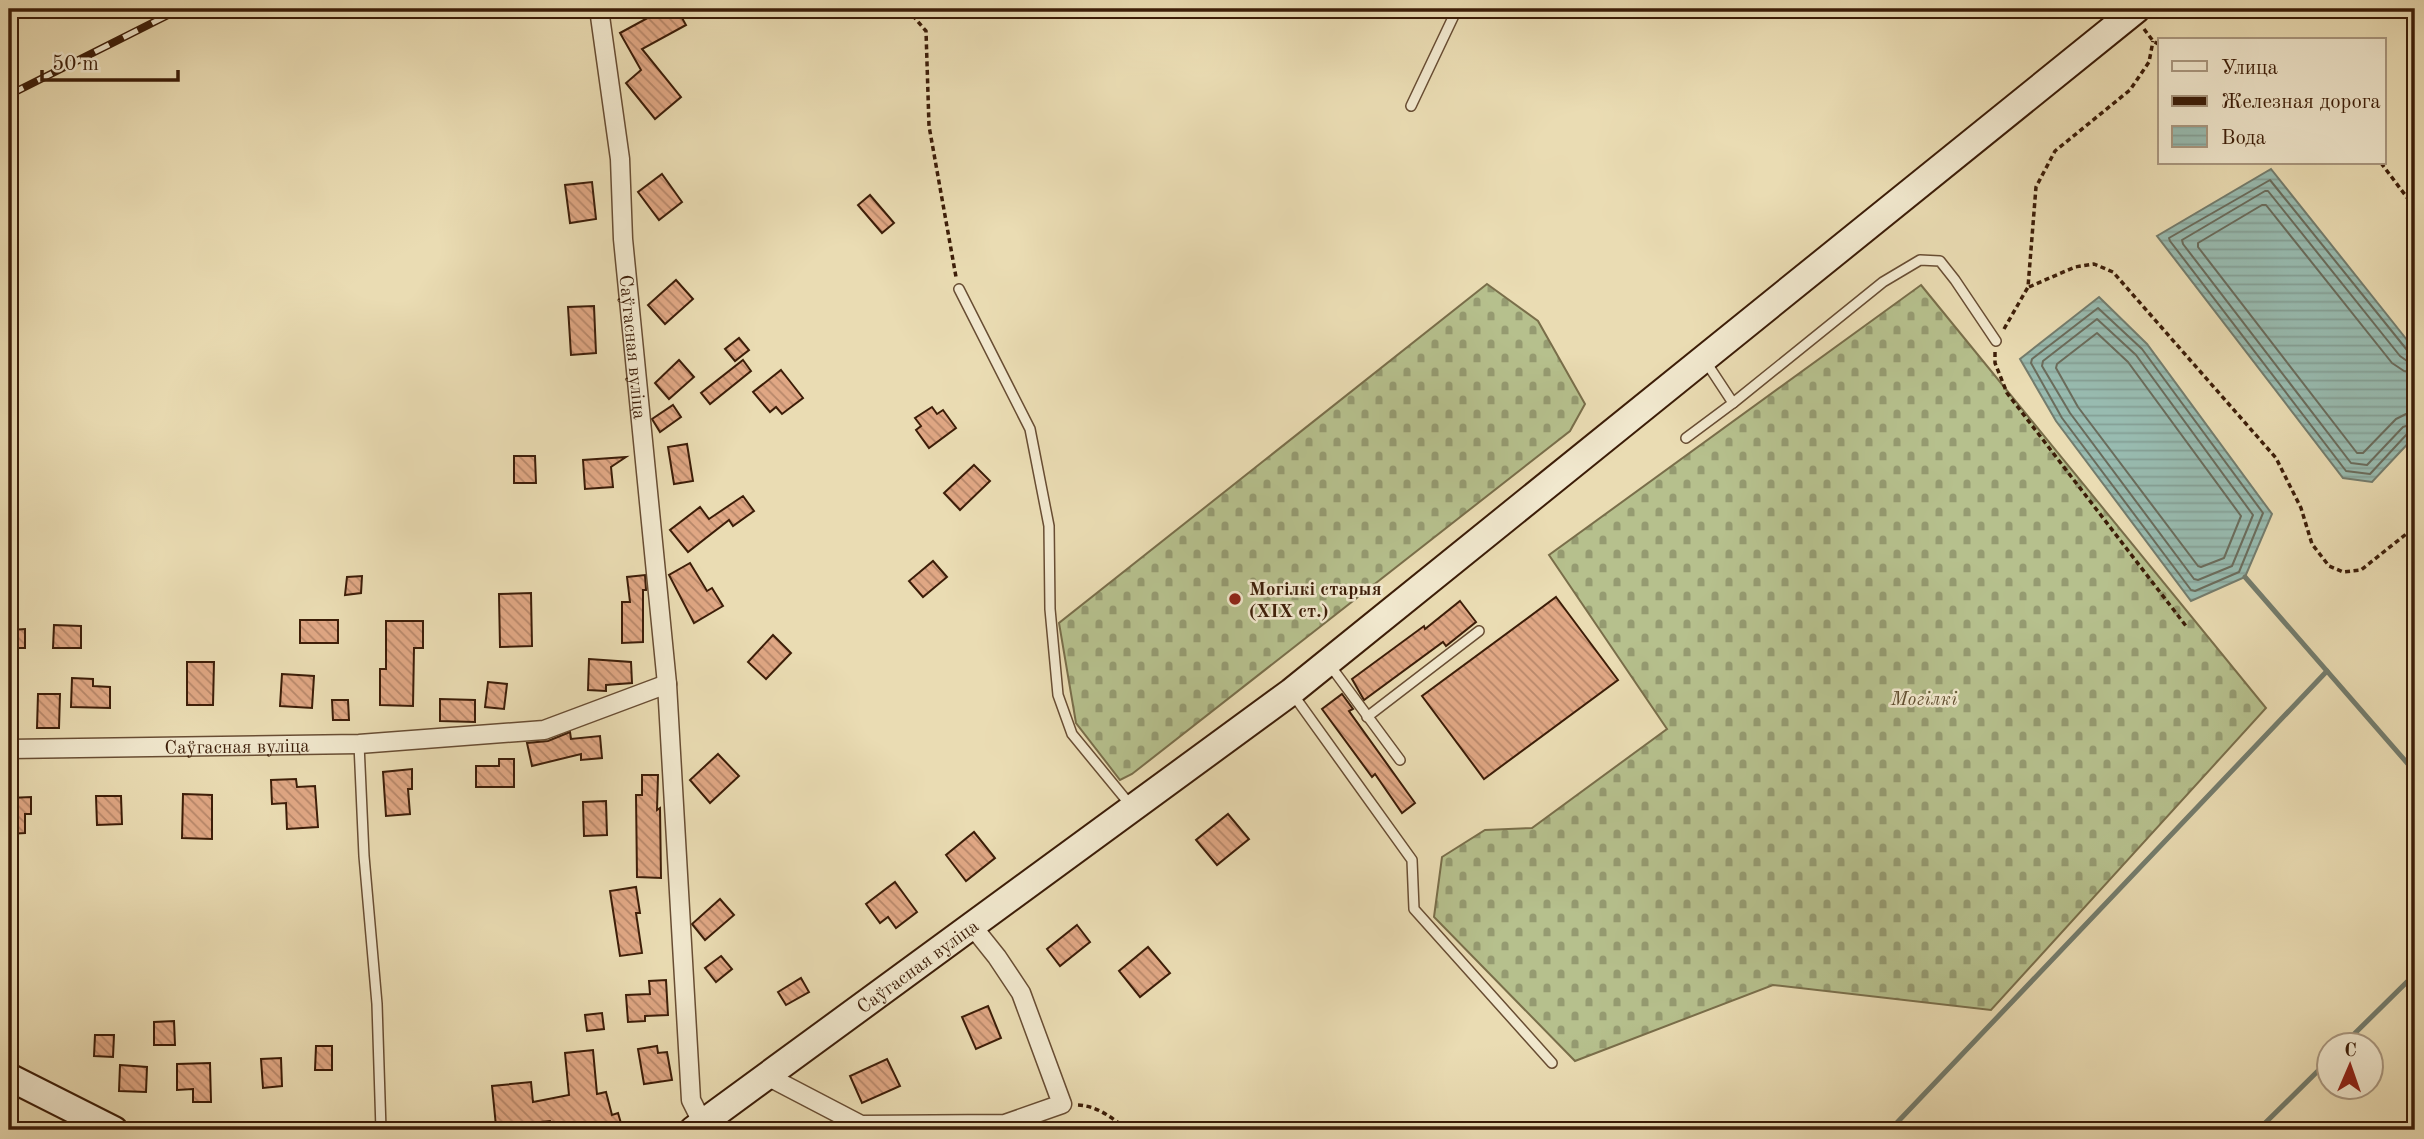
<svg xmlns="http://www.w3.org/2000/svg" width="2424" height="1139" font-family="'Old Standard TT',serif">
<defs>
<pattern id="cemetery-stones" width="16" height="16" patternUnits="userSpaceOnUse" patternTransform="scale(1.75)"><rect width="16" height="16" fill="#b6c08d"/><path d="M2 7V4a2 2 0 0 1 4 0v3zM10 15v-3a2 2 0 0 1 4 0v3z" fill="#959b71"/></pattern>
<pattern id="water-rules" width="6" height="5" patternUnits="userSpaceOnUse" patternTransform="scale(1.75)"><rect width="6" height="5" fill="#98bbb0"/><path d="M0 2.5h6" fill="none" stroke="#84a096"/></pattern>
<pattern id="building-back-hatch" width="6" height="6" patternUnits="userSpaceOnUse" patternTransform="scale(1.75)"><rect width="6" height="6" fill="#e0a784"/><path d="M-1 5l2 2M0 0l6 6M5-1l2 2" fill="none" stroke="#b7876a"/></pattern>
</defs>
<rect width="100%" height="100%" fill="#eadcb3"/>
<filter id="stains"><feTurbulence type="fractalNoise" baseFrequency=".00286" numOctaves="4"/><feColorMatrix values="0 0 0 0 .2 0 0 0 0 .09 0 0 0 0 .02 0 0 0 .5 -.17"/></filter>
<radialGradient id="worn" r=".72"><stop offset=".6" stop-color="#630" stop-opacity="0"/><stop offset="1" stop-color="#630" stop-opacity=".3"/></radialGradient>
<g fill="url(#cemetery-stones)" stroke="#796e4a" stroke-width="2">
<path d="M1487,284L1538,321L1585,404L1570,431L1132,774L1120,780L1076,723L1059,623Z"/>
<path d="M1921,285L2266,708L1991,1010L1773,985L1575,1061L1434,917L1442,857L1485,830L1532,828L1667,729L1549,555Z"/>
</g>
<g fill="url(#water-rules)" stroke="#737c6d" stroke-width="2">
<path d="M2271,169L2415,350V436L2372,482L2343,478L2157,236Z"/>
<path d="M2099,297L2147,344L2272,514L2245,577L2191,601L2056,421L2020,359Z"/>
</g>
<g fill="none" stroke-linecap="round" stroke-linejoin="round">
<g stroke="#6a6c5c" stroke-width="2">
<path d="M2098,308L2142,349L2263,513L2239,572L2195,591L2191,590L2062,418L2031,363L2032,359Z"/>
<path d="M2097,319L2136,355L2253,515L2232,566L2198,580L2194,579L2070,413L2042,366L2043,361Z"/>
<path d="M2097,333L2128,362L2241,516L2224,558L2201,567L2198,566L2078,407L2056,368L2057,364Z"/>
<path d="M2415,353L2407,350L2270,180L2169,238L2170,241L2346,471L2370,474L2407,434L2415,432"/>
<path d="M2415,362L2407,361L2400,356L2268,191H2265L2182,240L2183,244L2351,463L2367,465L2403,427L2415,423"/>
<path d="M2415,373L2404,371L2392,363L2266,205H2262L2198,243V247L2357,453H2363L2396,419L2406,414L2415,413"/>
</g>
<g stroke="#737c6d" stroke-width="5">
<path d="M2245,577L2415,772"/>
<path d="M2344,1044L2415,974"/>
<path d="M1890,1130L2327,671"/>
<path d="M2258,1130L2330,1059"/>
</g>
</g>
<g fill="url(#building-back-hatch)" stroke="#3c1d08" stroke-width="2">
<path d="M664,9H677L686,25L642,49L681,97L655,119L626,83L641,70L620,33Z"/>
<path d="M662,174L682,202L659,220L638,192Z"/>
<path d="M592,182L596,219L570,223L565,185Z"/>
<path d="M870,195L894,223L882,233L858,205Z"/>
<path d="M676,280L693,299L665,324L648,305Z"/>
<path d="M594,306L596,353L571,355L568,307Z"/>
<path d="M739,338L749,350L735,361L725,349Z"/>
<path d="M679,360L694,377L669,399L655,383Z"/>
<path d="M743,360L751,371L710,404L701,393Z"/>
<path d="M781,370L803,398L782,414L776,407L770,412L753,392Z"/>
<path d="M673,405L681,417L660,432L652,419Z"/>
<path d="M932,407L937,414L943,410L956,428L929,448L916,430L921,426L915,418Z"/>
<path d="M687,444L693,481L674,484L668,447Z"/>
<path d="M514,456H535L536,483H514Z"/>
<path d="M626,457L611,467L613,487L585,489L583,460Z"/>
<path d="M974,465L990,481L960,510L944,493Z"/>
<path d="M743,496L754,511L733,526L729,520L688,552L670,530L700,507L709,519Z"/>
<path d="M933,561L947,577L923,597L909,581Z"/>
<path d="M690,563L707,591L712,588L723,606L694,623L669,575Z"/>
<path d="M645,575L646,590H643V642L622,643V602H630L627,577Z"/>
<path d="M362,576L361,593L345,595L347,577Z"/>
<path d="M531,593L532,646L500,647L499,594Z"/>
<path d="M1556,597L1618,680L1484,779L1422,696Z"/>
<path d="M1460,601L1476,622L1446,646L1443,642L1364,700L1352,679L1424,626L1425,629Z"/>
<rect x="300" y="620" width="38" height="23"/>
<path d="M386,621H423V648H414L413,706L380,705V669H386Z"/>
<path d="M54,625L81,626V648H53Z"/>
<path d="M25,629V648H10V630Z"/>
<path d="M773,635L791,653L766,679L748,662Z"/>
<path d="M589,659L631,662L632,683L606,685V691L588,690Z"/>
<path d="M187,662H214L213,705H187Z"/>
<path d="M282,674L314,676L312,708L280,706Z"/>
<path d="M72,678L93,679V686L110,687V708L71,707Z"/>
<path d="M488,682L507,684L504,709L485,707Z"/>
<path d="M38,694H60L59,728H37Z"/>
<path d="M1342,694L1353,709L1349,711L1415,803L1402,813L1375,774L1372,777L1322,709Z"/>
<path d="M440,699L475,700V722L440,721Z"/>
<path d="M332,700H348L349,720H333Z"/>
<path d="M570,732L571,739L600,736L602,758L581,760V754L532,766L527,743L548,741Z"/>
<path d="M718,754L739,776L710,803L690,780Z"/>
<path d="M499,759H514V787H476V766H499Z"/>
<path d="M412,769V789H408L410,814L386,816L383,772Z"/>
<path d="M642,775H658L657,810L660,808L661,878L637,877L636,795H642Z"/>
<path d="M296,779L297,787L315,786L318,827L287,829L286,803L272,804L271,780Z"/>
<path d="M183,794L212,795V839L182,838Z"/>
<path d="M96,796H121L122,824L97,825Z"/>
<path d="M31,797V814H25V833L9,834V798Z"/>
<path d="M606,801L607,835L584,836L583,802Z"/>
<path d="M1228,814L1249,839L1217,865L1196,840Z"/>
<path d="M974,832L995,858L966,881L946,855Z"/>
<path d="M895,882L917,912L896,928L888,917L880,923L866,904Z"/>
<path d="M636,887L640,913H636L642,953L620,956L610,891Z"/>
<path d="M720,899L734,915L705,940L692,924Z"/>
<path d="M1077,925L1090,942L1060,966L1047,949Z"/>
<path d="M1148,947L1170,973L1140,997L1119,971Z"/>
<path d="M721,956L732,969L716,982L705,968Z"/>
<path d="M801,978L809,992L786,1005L778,992Z"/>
<path d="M666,980L668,1015L645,1016V1021L628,1022L626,995L650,994L649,981Z"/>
<path d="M988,1006L1001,1038L976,1049L962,1017Z"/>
<path d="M602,1013L604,1029L587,1031L585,1015Z"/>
<path d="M174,1021L175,1045H154V1022Z"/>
<path d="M95,1035H114L113,1057L94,1056Z"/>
<path d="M316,1046H332V1070H315Z"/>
<path d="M657,1046L658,1053L667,1052L672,1080L644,1084L638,1049Z"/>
<path d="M593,1050L597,1094L606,1092L612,1115L618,1113L623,1130H552L550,1121L496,1126L492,1086L531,1082L533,1102L569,1095L565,1053Z"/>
<path d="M281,1058L282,1086L263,1088L261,1059Z"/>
<path d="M887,1059L900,1086L862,1103L850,1076Z"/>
<path d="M210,1063L211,1102H193V1089L177,1090V1064Z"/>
<path d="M120,1065L147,1067L146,1092L119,1091Z"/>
</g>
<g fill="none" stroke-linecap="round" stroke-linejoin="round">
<defs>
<g id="lane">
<path d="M1411,106L1457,9"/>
<path d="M959,289L1030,429L1049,526L1050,609L1058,695L1072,734L1132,807"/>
<path d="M1733,403L1883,282L1920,260L1940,261L1955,280L1996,341"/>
<path d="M1686,438L1733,403L1706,362"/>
<path d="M1329,664L1400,760"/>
<path d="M1292,693L1412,860L1414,909L1552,1063"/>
<path d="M1367,717L1479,631"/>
<path d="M359,744L364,856L377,1004L381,1130"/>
</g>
<g id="street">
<path id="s1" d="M599,9L620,159L623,239L667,684L691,1100L703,1124"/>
<path id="s2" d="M9,749L359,744L544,730L667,684"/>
<path d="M769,1077L861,1125L1005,1124L1062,1104L1021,993L997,957L973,927"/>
</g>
<g id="secondary">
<path d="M9,1077L114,1130"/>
<path id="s3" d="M693,1130L1291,692L2137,9"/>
</g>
</defs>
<use href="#lane" stroke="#684d33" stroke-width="12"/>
<use href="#street" stroke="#684d33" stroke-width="21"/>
<use href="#secondary" stroke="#3c1d08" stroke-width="30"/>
<g stroke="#3c1d08" stroke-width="3.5" stroke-dasharray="5 3.5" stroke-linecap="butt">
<path d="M907,9L926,31L929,126L956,277"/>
<path d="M2144,29L2153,41L2160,45"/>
<path d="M2381,163L2415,208"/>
<path d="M2029,287L2075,267L2094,264L2113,272L2276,458L2301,508L2312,544L2329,566L2343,572L2361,570L2415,527"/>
<path d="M2004,329L2028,287L2036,187L2055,151L2130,90L2149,62L2153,41"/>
<path d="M1995,352V363L2007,393L2186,626"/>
<path d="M1078,1105C1098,1106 1112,1118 1128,1130"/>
</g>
<use href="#lane" stroke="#f1e8ce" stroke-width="9"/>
<use href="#street" stroke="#f1e8ce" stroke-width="18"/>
<use href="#secondary" stroke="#f1e8ce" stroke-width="26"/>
<defs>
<path id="rail" d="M9,95L180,9"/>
</defs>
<use href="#rail" stroke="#3c1d08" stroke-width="8"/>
<use href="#rail" stroke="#f1e8ce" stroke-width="5" stroke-dasharray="16" stroke-linecap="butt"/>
</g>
<circle fill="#8f2418" stroke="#f1e8ce" stroke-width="2.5" cx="1235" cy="599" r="7"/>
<g text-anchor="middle" stroke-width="5" stroke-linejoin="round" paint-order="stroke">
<g font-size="19" fill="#3c1d08" stroke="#f1e8ce">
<text dy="7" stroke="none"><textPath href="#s1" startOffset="340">Саўгасная вуліца</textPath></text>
<text dy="7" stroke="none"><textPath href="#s2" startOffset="228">Саўгасная вуліца</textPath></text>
<text dy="7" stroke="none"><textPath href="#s3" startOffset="278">Саўгасная вуліца</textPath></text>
</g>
<g font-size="19" font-weight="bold" fill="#3c1d08" stroke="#f1e8ce" text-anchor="start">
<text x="1249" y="595">Могілкі старыя<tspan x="1249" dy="22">(XIX ст.)</tspan></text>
</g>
<g font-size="19" font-style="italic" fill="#614e30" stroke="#f1e8ce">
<text x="1924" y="705">Могілкі</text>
</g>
</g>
<rect width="2424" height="1139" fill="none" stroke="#eadcb3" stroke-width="35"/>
<rect x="10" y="10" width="2403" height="1118" fill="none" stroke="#3c1d08" stroke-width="3.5"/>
<rect x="18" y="18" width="2389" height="1104" fill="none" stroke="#3c1d08" stroke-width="2"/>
<rect x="2158" y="38" width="228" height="126" fill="#f1e8ce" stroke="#a9977f" stroke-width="2"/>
<rect x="2172" y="61" width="35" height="10" fill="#f1e8ce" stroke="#a9977f" stroke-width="2"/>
<text x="2221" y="74" font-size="21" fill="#3c1d08">Улица</text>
<rect x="2172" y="96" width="35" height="10" fill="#3c1d08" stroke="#a9977f" stroke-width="2"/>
<text x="2221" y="108" font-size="21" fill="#3c1d08">Железная дорога</text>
<rect x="2172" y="126" width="35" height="21" fill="url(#water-rules)" stroke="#a9977f" stroke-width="2"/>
<text x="2221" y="144" font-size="21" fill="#3c1d08">Вода</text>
<g transform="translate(2350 1066) rotate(2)"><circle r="33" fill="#f1e8ce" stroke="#a9977f" stroke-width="2"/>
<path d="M0-5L12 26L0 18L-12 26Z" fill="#8f2418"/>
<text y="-10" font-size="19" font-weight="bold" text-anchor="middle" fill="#3c1d08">С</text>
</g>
<path d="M42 70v10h136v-10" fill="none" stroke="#3c1d08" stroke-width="3.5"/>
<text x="52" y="70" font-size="21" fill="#3c1d08" stroke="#f1e8ce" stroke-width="5" paint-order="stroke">50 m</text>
<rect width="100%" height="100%" filter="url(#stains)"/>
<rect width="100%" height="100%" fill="url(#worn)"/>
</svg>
